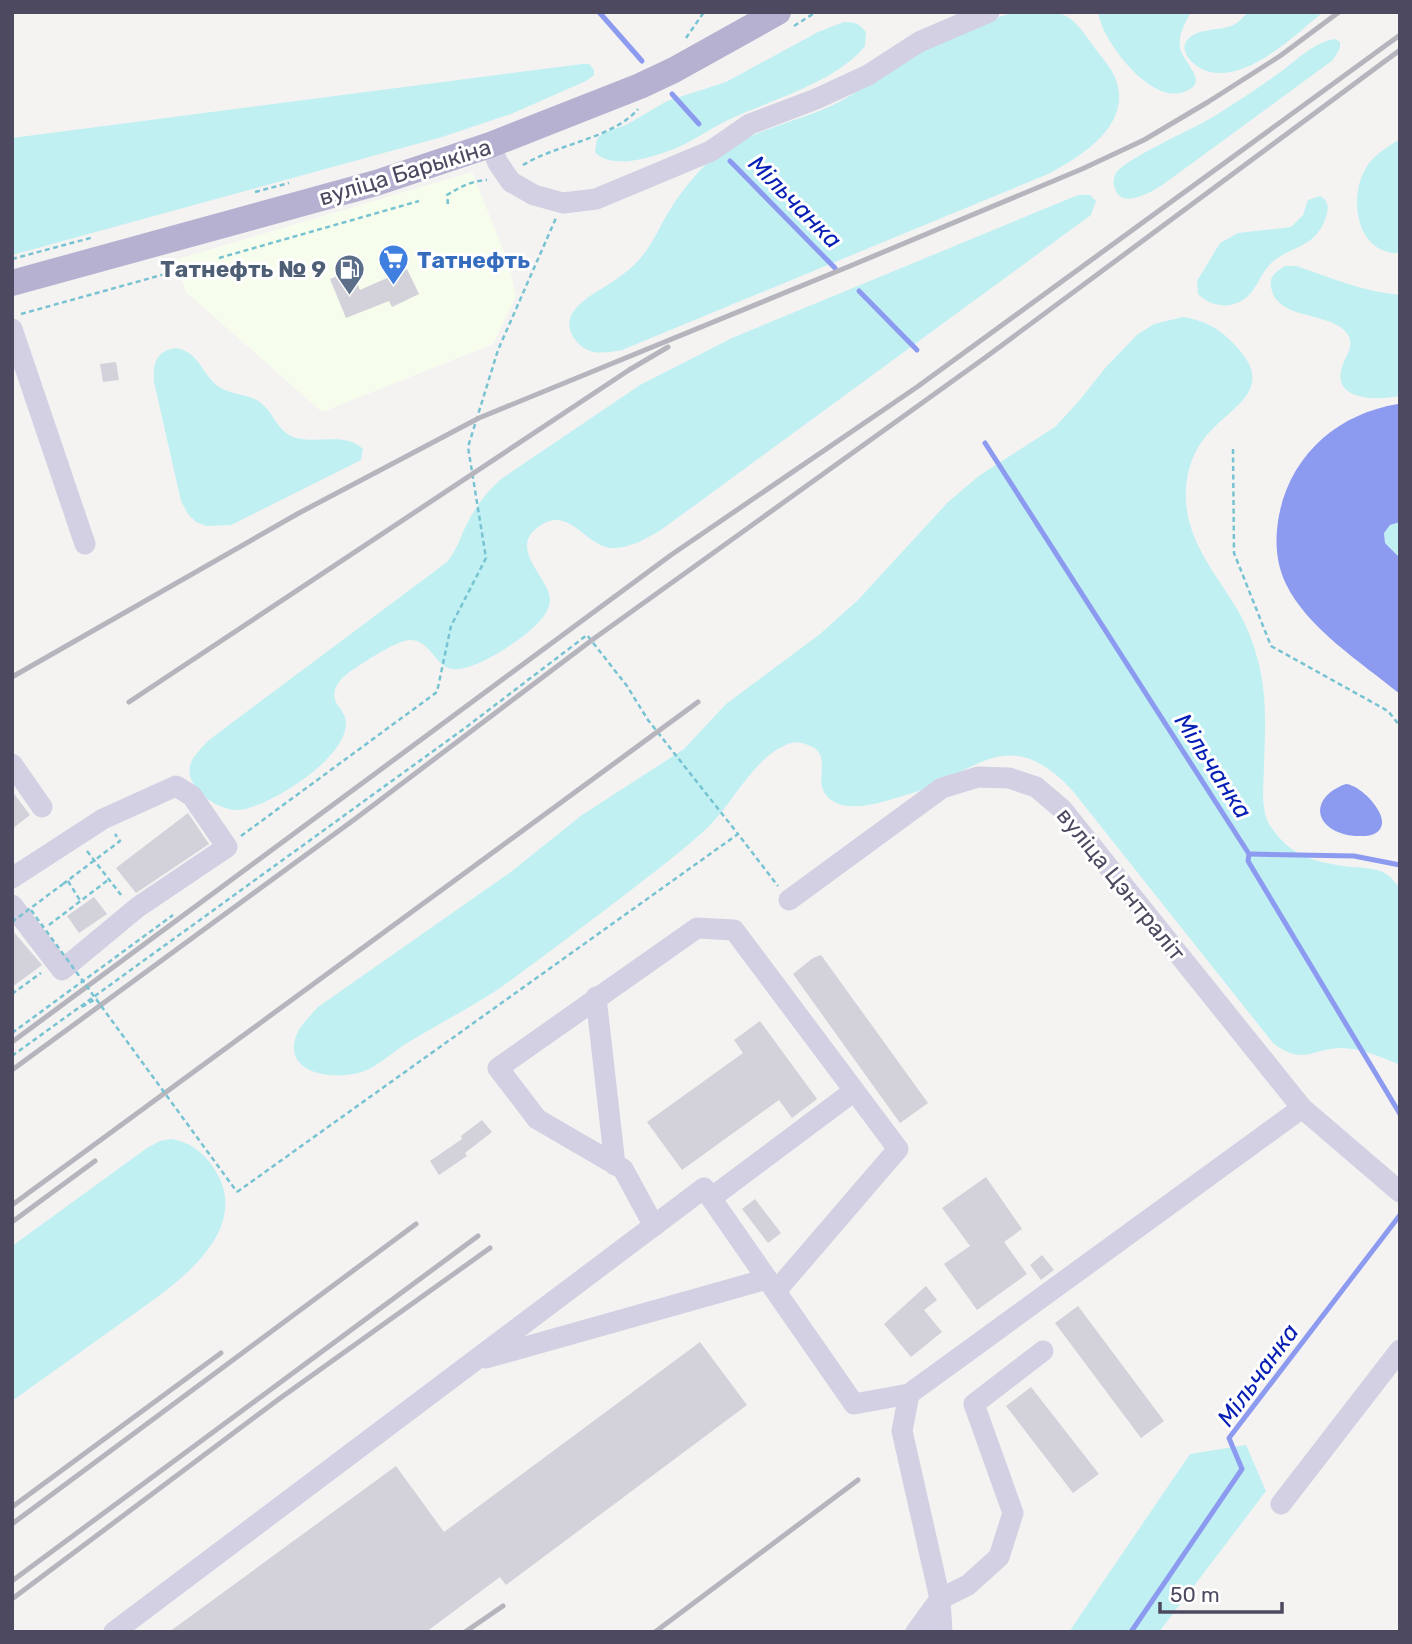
<svg xmlns="http://www.w3.org/2000/svg" width="1412" height="1644" font-family="Rubik,sans-serif">
<rect width="100%" height="100%" fill="#f4f3f2"/>
<path fill="#f7fded" d="M472,172L508,262L516,296L493,344L322,412L186,292L175,260Z"/>
<g fill="#c0f0f2">
<path d="M1017,12C1068,12 1067,8 1097,51C1104,60 1114,71 1117,83C1130,126 1081,157 1048,174L622,350C605,353 590,356 578,343C549,311 600,292 618,278C625,273 632,267 638,261C650,248 658,231 666,216C678,196 695,173 713,158C749,129 798,123 839,102C866,88 888,68 914,52C922,46 933,43 943,39C968,28 991,18 1017,12Z"/>
<path d="M1098,12H1191C1185,23 1178,35 1180,47C1181,59 1202,75 1194,86C1191,89 1185,92 1180,93C1148,100 1102,41 1098,12Z"/>
<path d="M1248,12H1323C1293,37 1231,98 1192,62C1187,57 1182,49 1186,42C1194,28 1218,31 1231,26C1238,23 1243,18 1248,12Z"/>
<path d="M844,22C854,22 859,23 866,32L865,46C837,82 768,101 728,120C707,130 688,145 666,152C646,159 610,169 595,152L597,139L603,133L626,125L667,101L726,82L818,32Z"/>
<path d="M1335,39L1340,42V48L1333,60L1161,186C1149,193 1122,209 1115,189C1113,184 1113,178 1116,173C1125,159 1195,128 1213,117C1235,103 1256,90 1276,75C1294,63 1313,42 1335,39Z"/>
<path d="M582,64H589L594,70V75L586,81L511,114L442,137L12,255V138Z"/>
<path d="M1400,139V253C1356,255 1348,197 1366,168C1373,155 1388,147 1400,139Z"/>
<path d="M1078,195H1090L1096,201L1091,215L661,530C647,538 629,549 612,548C585,546 570,506 541,525C505,548 550,577 550,600C550,608 544,617 538,623C524,638 467,679 446,667C433,659 427,639 409,640C395,642 369,659 357,667C344,675 328,688 337,704C341,710 346,716 346,723C346,756 287,793 260,804C254,806 247,809 240,810C219,812 185,789 190,766C192,756 202,748 209,740L447,562C458,549 461,534 470,518C478,503 489,490 501,479L640,385L732,338Z"/>
<path d="M1320,196C1327,200 1329,205 1327,214C1318,245 1299,244 1276,259C1262,269 1259,286 1247,297C1232,310 1211,307 1198,294L1197,281L1220,243L1238,233L1291,227L1303,215L1308,200Z"/>
<path d="M1285,266H1296C1329,277 1364,292 1400,295V396C1381,400 1335,402 1341,371C1344,356 1358,345 1345,331C1326,311 1275,320 1271,286C1269,276 1277,271 1285,266Z"/>
<path d="M1183,317C1203,320 1219,328 1233,343C1281,391 1228,406 1203,440C1190,457 1185,479 1186,500C1188,545 1219,577 1240,614C1249,631 1256,650 1260,669C1267,701 1265,732 1264,764C1264,782 1261,800 1266,817C1268,824 1273,830 1277,835C1296,859 1325,864 1353,867C1366,868 1379,868 1389,876C1393,879 1396,884 1400,888V1065C1381,1057 1361,1048 1341,1048C1310,1049 1303,1066 1273,1043L1072,790C1006,720 976,775 906,795C885,801 843,817 826,795C813,778 834,754 808,745C801,742 795,741 788,744C753,757 732,806 704,831C674,858 641,882 609,907C571,935 533,965 494,992C467,1009 439,1024 412,1040C394,1050 378,1068 358,1073C333,1080 283,1074 296,1036C301,1024 310,1016 318,1007L512,871L582,815L684,749L726,704L820,634L858,600L948,502L980,475L1055,427L1079,401L1106,367L1138,334L1154,324Z"/>
<path d="M176,348C200,352 201,374 219,387C232,395 248,394 260,402C272,411 276,427 289,435C311,447 344,430 363,449L361,460L231,525L206,526L196,522L188,514L181,501L154,382C153,363 156,351 176,348Z"/>
<path d="M1400,522V558L1385,543L1384,533L1390,525Z"/>
<path d="M171,1139C193,1142 209,1157 219,1177C230,1199 226,1222 213,1242C191,1276 153,1300 121,1323C85,1349 48,1375 12,1401V1246L147,1148L160,1141Z"/>
<path d="M1246,1445L1266,1491L1159,1632H1069L1190,1454Z"/>
</g>
<g fill="#8c9af0">
<path d="M1398,404L1400,522L1390,525L1384,533L1385,543L1400,558V694C1362,663 1307,628 1286,584C1276,563 1275,543 1278,521C1288,457 1336,414 1398,404Z"/>
<path d="M1346,784C1362,785 1396,821 1376,833C1370,837 1361,836 1355,836C1314,832 1307,798 1346,784Z"/>
</g>
<g fill="none" stroke-linecap="round" stroke-linejoin="round">
<g stroke="#8c9af0" stroke-width="5">
<path d="M599,12L642,61"/>
<path d="M672,94L699,124"/>
<path d="M730,161L835,268"/>
<path d="M859,291L917,350"/>
<path d="M985,443L1249,854L1248,861L1400,1114"/>
<path d="M1249,854L1354,856L1400,865"/>
<path d="M1131,1632L1242,1469L1229,1438L1400,1215"/>
</g>
</g>
<g fill="#d3d1d9">
<path d="M407,269L419,294L392,307L389,301L346,318L330,279L351,270L360,290Z"/>
<path d="M116,362L119,380L103,382L100,364Z"/>
<path d="M12,791L30,815L12,829Z"/>
<path d="M188,813L209,844L136,893L116,868Z"/>
<path d="M94,897L107,914L79,933L67,916Z"/>
<path d="M12,930L42,965L12,987Z"/>
<path d="M821,955L928,1103L900,1123L793,974L813,958Z"/>
<path d="M760,1021L817,1099L792,1118L779,1100L682,1170L647,1122L743,1053L734,1040Z"/>
<path d="M482,1120L492,1132L465,1153L467,1156L439,1175L430,1161L462,1139L461,1136Z"/>
<path d="M986,1177L1022,1229L1004,1242L1027,1274L977,1310L944,1264L970,1246L942,1208Z"/>
<path d="M755,1199L781,1233L768,1243L742,1209Z"/>
<path d="M1042,1255L1054,1270L1041,1280L1030,1265Z"/>
<path d="M926,1286L937,1300L924,1310L942,1332L911,1357L884,1324Z"/>
<path d="M1078,1306L1164,1421L1141,1438L1055,1323Z"/>
<path d="M700,1342L747,1405L506,1585L500,1577L426,1632H169L396,1466L444,1532Z"/>
<path d="M1031,1387L1099,1474L1073,1493L1006,1406Z"/>
</g>
<g fill="none" stroke-linecap="round" stroke-linejoin="round">
<g stroke="#77c3d2" stroke-width="2.5" stroke-dasharray="5 3.5" stroke-linecap="butt">
<path d="M794,26L816,12"/>
<path d="M686,38L704,12"/>
<path d="M523,165C557,144 614,138 638,109"/>
<path d="M255,192L289,183"/>
<path d="M448,204L447,195C460,187 471,181 487,180"/>
<path d="M219,258L419,201"/>
<path d="M12,259L94,237"/>
<path d="M21,314L176,271"/>
<path d="M1233,449L1234,553L1271,646L1388,711L1400,726"/>
<path d="M241,836L437,692L451,626L486,558L468,447L498,350L556,218"/>
<path d="M87,851L121,895"/>
<path d="M68,881L81,902"/>
<path d="M63,884L120,841L115,834"/>
<path d="M49,925L108,880"/>
<path d="M12,994L41,973"/>
<path d="M82,1007L97,998"/>
<path d="M12,1033L173,915"/>
<path d="M12,1056L465,728L587,635L627,686L648,720L738,834"/>
<path d="M237,1192L738,834L778,886"/>
</g>
<g stroke="#d2d0e2" stroke-width="21">
<path d="M490,145L498,163L511,182L534,195L563,203L596,199L711,151L750,124L816,99L868,75L919,42L989,12"/>
<path d="M12,329L85,544"/>
<path d="M12,764L42,807"/>
<path d="M12,878L103,819L176,786L192,796L227,847L138,907L62,970L12,905"/>
<path d="M789,900L942,788L978,777L1009,778L1036,787L1062,809L1302,1108L1400,1192"/>
<path d="M596,997L615,1165"/>
<path d="M711,1198L854,1091"/>
<path d="M654,1226L623,1169L537,1119L498,1068L697,928L734,930L898,1149L776,1291"/>
<path d="M486,1358L767,1279"/>
<path d="M1281,1504L1400,1350"/>
<path d="M114,1632L704,1188L854,1404L909,1394"/>
<path d="M916,1632L940,1599L902,1431L909,1394L1302,1108"/>
<path d="M942,1632L940,1599L968,1585L999,1557L1013,1513L974,1404L1043,1351"/>
</g>
<path stroke="#b6b1d1" stroke-width="26" d="M12,283L376,183L490,145L640,86L674,70L778,12"/>
<g stroke="#b6b4bc" stroke-width="5">
<path d="M12,677L299,513L479,418L850,266L1082,169L1144,140L1208,102L1280,56L1339,12"/>
<path d="M129,702L629,370L668,347"/>
<path d="M12,1042L671,555L917,387L1400,35"/>
<path d="M12,1070L355,819L592,640L986,357L1400,50"/>
<path d="M12,1205L698,702"/>
<path d="M12,1222L95,1161"/>
<path d="M12,1507L221,1353"/>
<path d="M12,1524L416,1224"/>
<path d="M12,1581C168,1467 322,1350 478,1236"/>
<path d="M12,1599L279,1399L490,1248"/>
<path d="M465,1632L503,1606"/>
<path d="M655,1632L858,1480"/>
</g>
<g stroke="#77c3d2" stroke-width="2.5" stroke-dasharray="5 3.5" stroke-linecap="butt">
<path d="M31,910L237,1192"/>
<path d="M12,922L63,884"/>
</g>
</g>
<defs>
<symbol id="supermarket-pin" viewBox="-11 -11 22 30"><path d="M0 17L-7.5 6A9.5 9.5 0 1 1 7.5 6Z" fill="#3f7fe0" stroke="#fff"/><path d="M-6-5.5h2.5l.6 2H6L4.5 2H-2.5L-4.4-4H-6ZM-1.5 3.2a1.3 1.3 0 1 0 .1 0ZM3 3.2a1.3 1.3 0 1 0 .1 0Z" fill="#fff"/></symbol>
<symbol id="fuel-pin" viewBox="-11 -11 22 30"><path d="M0 17L-7.5 6A9.5 9.5 0 1 1 7.5 6Z" fill="#5c6f8a" stroke="#fff"/><path d="M-5.5-6h7V0h2V4h1.3V-2.5L3-4.5l.8-.8L6-3V5H2.5V1h-1V6h-7ZM-4.2-4.7v3.2H.2V-4.7Z" fill="#fff"/></symbol>
</defs>
<g fill-rule="evenodd">
<use href="#supermarket-pin" x="376" y="242" width="35" height="47"/>
<use href="#fuel-pin" x="332" y="252" width="35" height="47"/>
</g>
<g text-anchor="middle" stroke-width="6" stroke-linejoin="round" paint-order="stroke">
<g font-size="23" fill="#4c4960" stroke="#fff">
<text transform="translate(405 172) rotate(-17)" y="8">вуліца Барыкіна</text>
<text transform="translate(1121 884) rotate(51)" y="8">вуліца Цэнтраліт</text>
</g>
<g font-size="23" font-weight="bold" fill="#366cbe" stroke="#fff" text-anchor="start">
<text x="417" y="268">Татнефть</text>
</g>
<g font-size="23" font-weight="bold" fill="#4e5e75" stroke="#fff" text-anchor="end">
<text x="326" y="277">Татнефть № 9</text>
</g>
<g font-size="24" font-style="italic" fill="#071eb5" stroke="#fff">
<text transform="translate(795 202) rotate(45)" y="8">Мільчанка</text>
<text transform="translate(1213 766) rotate(57)" y="8">Мільчанка</text>
<text transform="translate(1258 1375) rotate(-54)" y="8">Мільчанка</text>
</g>
</g>
<rect width="1412" height="1644" fill="none" stroke="#4c4960" stroke-width="28"/>
<path d="M1160 1602v10h122v-10" fill="none" stroke="#4c4960" stroke-width="3.5"/>
<text x="1170" y="1602" font-size="21" fill="#4c4960" stroke="#ffffff" stroke-width="5" paint-order="stroke">50 m</text>
</svg>
